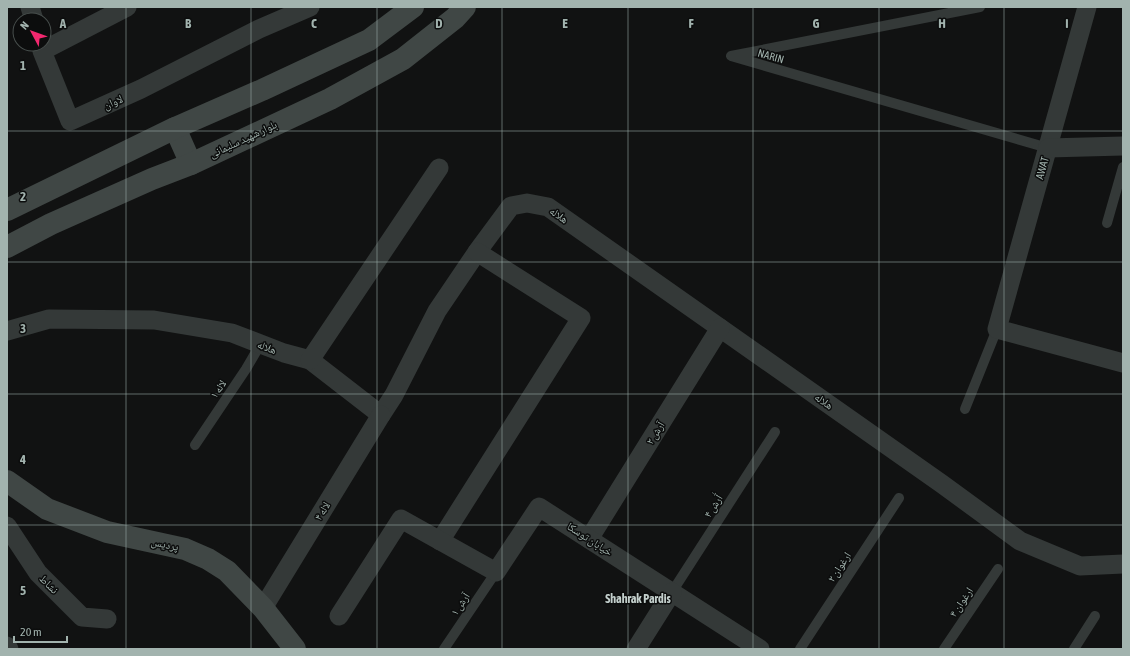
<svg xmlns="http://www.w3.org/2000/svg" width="1130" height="656" font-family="'Asap Condensed','Noto Naskh Arabic',sans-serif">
<rect width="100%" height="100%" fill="#111212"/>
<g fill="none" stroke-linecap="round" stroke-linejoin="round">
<g stroke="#343938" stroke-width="10">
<path d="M980,7L731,56L1048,148"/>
<path d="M1107,223L1123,167"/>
<path d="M965,409L997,329"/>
<path d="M195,445L246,369L260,345"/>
<path d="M672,592L775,432"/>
<path d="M444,649L496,572"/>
<path d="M800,649L899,498"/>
<path d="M944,649L998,569"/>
<path d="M1074,649L1095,616"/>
</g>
<g stroke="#343938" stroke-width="19">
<path d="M30,7L34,20"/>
<path d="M127,7L42,51L70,121L141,89L259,29L310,7"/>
<path d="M1087,7L997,329L1123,363"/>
<path d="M1048,148L1123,146"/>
<path d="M7,331L49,319L154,320L232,333L284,353L310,360L381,415L394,395L437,311L477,252L511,206L527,203L548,207L942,484L1020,541L1080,566L1123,564"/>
<path d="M310,360L439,168"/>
<path d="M7,526L38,573L82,617L107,619"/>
<path d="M589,539L720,328"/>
<path d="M440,541L581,318L477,252"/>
<path d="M263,608L381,415"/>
<path d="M339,616L401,519L496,572L539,507L760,649"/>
<path d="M7,646L9,649"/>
<path d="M636,649L672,592"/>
</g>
<g stroke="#404745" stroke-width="22">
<path d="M175,128L191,164"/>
<path d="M7,210L175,128L262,90L369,40L413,7"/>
<path d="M7,247L51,224L152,179L191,164L330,99L403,59L455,18L465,7"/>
<path d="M7,481L47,509L107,532L185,549L208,559L227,571L263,608L295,649"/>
</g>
</g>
<path fill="none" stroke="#a2b3ae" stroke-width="1" stroke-opacity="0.55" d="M126,7V649M251,7V649M377,7V649M502,7V649M628,7V649M753,7V649M879,7V649M1004,7V649M7,131H1123M7,262H1123M7,394H1123M7,525H1123"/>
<g text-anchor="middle" stroke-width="3" stroke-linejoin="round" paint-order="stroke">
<g font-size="11" fill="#a2b3ae" stroke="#0c0d0d">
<text transform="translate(771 56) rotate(16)" y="4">NARIN</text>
<text transform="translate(113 102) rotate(-24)" y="4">لاوان</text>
<text transform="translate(243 139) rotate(-25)" y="4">بلوار شهید سلیمانی</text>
<text transform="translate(1042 168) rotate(-74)" y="4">AWAT</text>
<text transform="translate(559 215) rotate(34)" y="4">هلاله</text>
<text transform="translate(267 347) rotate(21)" y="4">هلاله</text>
<text transform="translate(218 389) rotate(-56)" y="4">لاله ۱</text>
<text transform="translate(824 401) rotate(35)" y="4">هلاله</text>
<text transform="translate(655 433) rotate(-58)" y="4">آرش ۲</text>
<text transform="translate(713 506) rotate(-57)" y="4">آٰرش ۴</text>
<text transform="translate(322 511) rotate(-58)" y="4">لاله ۴</text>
<text transform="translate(590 539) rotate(33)" y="4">خیابان توسکا</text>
<text transform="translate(165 544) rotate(12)" y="4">پردیس</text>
<text transform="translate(839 567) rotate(-57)" y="4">ارغوان ۲</text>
<text transform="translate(49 584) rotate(45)" y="4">نشاط</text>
<text transform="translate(961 602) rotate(-56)" y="4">ارغوان ۴</text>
<text transform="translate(460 604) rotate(-56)" y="4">آرش ۱</text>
</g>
<g font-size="12" font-weight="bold" fill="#c3cfcc" stroke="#0c0d0d">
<text x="638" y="603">Shahrak Pardis</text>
</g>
</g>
<g font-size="13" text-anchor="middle" font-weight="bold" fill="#a2b3ae" stroke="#0c0d0d" stroke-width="3" stroke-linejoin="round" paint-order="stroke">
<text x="63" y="28">A</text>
<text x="188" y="28">B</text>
<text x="314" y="28">C</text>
<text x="439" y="28">D</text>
<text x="565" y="28">E</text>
<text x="691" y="28">F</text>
<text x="816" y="28">G</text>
<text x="942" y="28">H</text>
<text x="1067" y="28">I</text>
<text x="23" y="70">1</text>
<text x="23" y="201">2</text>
<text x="23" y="333">3</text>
<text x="23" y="464">4</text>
<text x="23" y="595">5</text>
</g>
<rect width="1130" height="656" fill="none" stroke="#a2b3ae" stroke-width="16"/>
<g transform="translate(32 32) rotate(311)"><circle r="19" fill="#0c0d0d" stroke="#484f4d"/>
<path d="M0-3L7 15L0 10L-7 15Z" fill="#f3286f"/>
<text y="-6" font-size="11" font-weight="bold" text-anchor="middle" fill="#a2b3ae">N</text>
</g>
<path d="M14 636v6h53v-6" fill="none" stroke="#a2b3ae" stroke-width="2"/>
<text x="20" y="636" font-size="12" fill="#a2b3ae" stroke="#0c0d0d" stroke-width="3" paint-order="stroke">20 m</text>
</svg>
